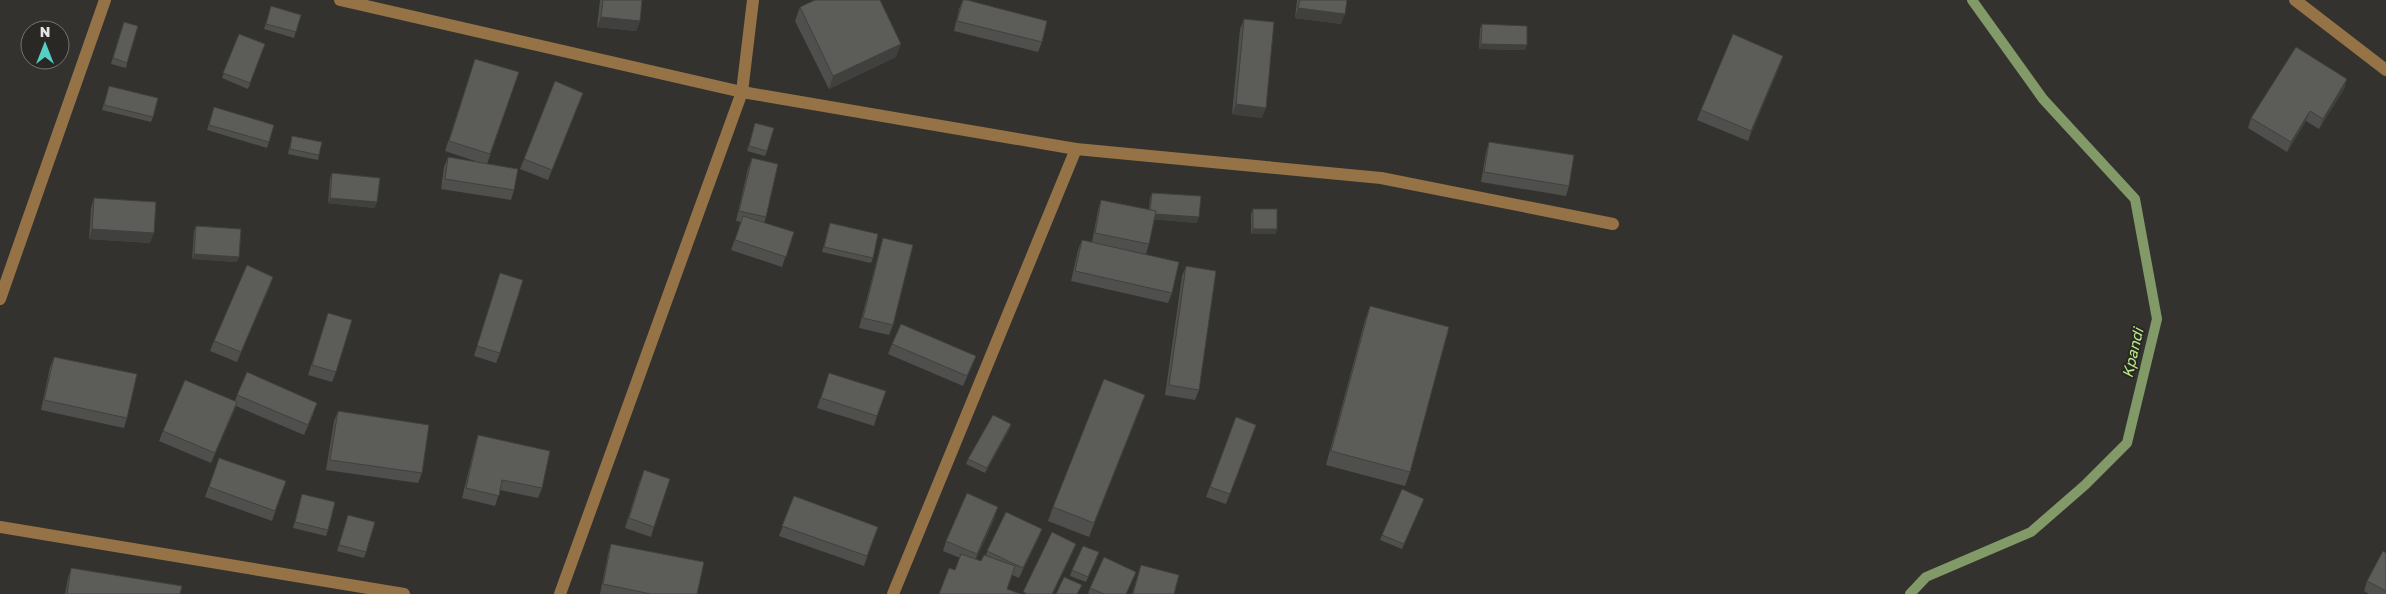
<svg xmlns="http://www.w3.org/2000/svg" width="2386" height="594" font-family="'Golos Text',sans-serif">
<rect width="100%" height="100%" fill="#33322e"/>
<g fill="none" stroke-linecap="round" stroke-linejoin="round">
<path stroke="#829a67" stroke-width="10" d="M1910,594L1926,577L2031,532L2085,485L2127,443L2157,319L2135,199L2043,99L1972,0"/>
<g stroke="#967347" stroke-width="12">
<path d="M340,0L742,92L1076,149L1381,178L1613,224"/>
<path d="M2295,0L2386,70"/>
<path d="M0,299L105,0"/>
<path d="M0,527L404,594"/>
<path d="M560,594L742,92L753,0"/>
<path d="M893,594L1076,149"/>
</g>
</g>
<g fill="#4f504d">
<path d="M600,0H642L640,21L636,31L597,27Z"/>
<path d="M963,0L1042,42L1038,52L954,31L959,9Z"/>
<path d="M1297,0H1347L1341,24L1295,18Z"/>
<path d="M271,6L301,15L294,38L264,29Z"/>
<path d="M800,7L896,57L829,89L795,21Z"/>
<path d="M1244,19L1262,118L1232,114L1240,29Z"/>
<path d="M1482,24L1525,50L1479,49L1480,29Z"/>
<path d="M122,27L127,63L126,68L111,64Z"/>
<path d="M239,34L265,44L248,89L222,78Z"/>
<path d="M1783,56L1748,141L1697,120L1701,110Z"/>
<path d="M472,69L519,72L487,164L514,190L511,200L441,189L444,167L448,157L481,163L445,151Z"/>
<path d="M2347,79L2344,89L2319,129L2306,121L2287,152L2248,128L2251,118Z"/>
<path d="M109,86L153,117L151,122L102,110Z"/>
<path d="M583,93L548,180L520,169L524,159Z"/>
<path d="M214,107L269,142L267,148L207,130Z"/>
<path d="M755,123L767,151L765,156L747,151Z"/>
<path d="M292,136L319,155L318,160L288,154Z"/>
<path d="M1489,142L1569,186L1566,196L1481,182L1486,152Z"/>
<path d="M752,158L766,217L764,223L794,232L782,267L731,250L741,222L736,221L748,168Z"/>
<path d="M332,173L375,208L328,203L330,179Z"/>
<path d="M1152,193L1197,223L1154,219L1149,244L1146,254L1125,250L1172,293L1168,303L1071,281L1078,250L1082,240L1092,242L1098,210L1101,200L1149,210L1150,198Z"/>
<path d="M94,198L150,243L89,239L91,208Z"/>
<path d="M1253,209L1277,229L1275,234H1251V214Z"/>
<path d="M830,223L873,258L871,263L822,252Z"/>
<path d="M196,226L239,257L237,262L192,259L194,231Z"/>
<path d="M883,238L893,325L889,335L859,328L880,248Z"/>
<path d="M1186,266L1199,390L1195,400L1165,395L1182,276Z"/>
<path d="M500,273V353L496,363L474,356Z"/>
<path d="M273,277L237,362L210,351L214,341Z"/>
<path d="M1370,306L1410,472L1405,486L1326,465L1365,320Z"/>
<path d="M328,313L336,372L332,382L308,375Z"/>
<path d="M892,344L976,356L963,386L888,354Z"/>
<path d="M54,357L127,418L124,428L41,410L50,367Z"/>
<path d="M829,373L877,416L874,426L817,408Z"/>
<path d="M237,395L314,413L304,435L236,406L211,463L159,441L163,431L235,401Z"/>
<path d="M1140,409L1089,537L1048,521L1053,507Z"/>
<path d="M338,411L422,473L418,483L326,470L334,421Z"/>
<path d="M1236,417L1256,425L1226,504L1206,497Z"/>
<path d="M1011,424L1009,430L985,473L966,464L968,459Z"/>
<path d="M478,435L542,488L538,498L500,490L495,506L462,498L475,445Z"/>
<path d="M219,458L286,481L272,521L205,497Z"/>
<path d="M640,480L654,527L651,537L625,528Z"/>
<path d="M302,494L328,530L326,536L293,528Z"/>
<path d="M794,496L878,527L864,566L779,536Z"/>
<path d="M1422,504L1402,549L1380,540L1382,535Z"/>
<path d="M348,515L366,552L364,558L337,551Z"/>
<path d="M995,517L976,559L981,561L986,556L987,551L1042,529L1038,539L1019,578L1012,575L955,570L960,558L943,551L946,541Z"/>
<path d="M611,544L697,594H600L608,554Z"/>
<path d="M2386,553V594H2369L2364,591L2367,581Z"/>
<path d="M1097,558L1086,582L1070,576L1072,570Z"/>
<path d="M1141,565L1174,594H1132Z"/>
<path d="M71,568L180,594H65L68,578Z"/>
<path d="M1136,572L1126,594H1090L1088,593L1090,588Z"/>
</g>
<g fill="#40413e">
<path d="M1298,8L1345,14L1341,24L1295,18Z"/>
<path d="M601,17L640,21L636,31L597,27Z"/>
<path d="M901,44L896,57L829,89L833,76Z"/>
<path d="M1481,44L1527,45L1525,50L1479,49Z"/>
<path d="M1783,56L1780,66L1748,141L1751,131Z"/>
<path d="M2347,79L2344,89L2319,129L2323,119Z"/>
<path d="M1236,104L1266,108L1262,118L1232,114Z"/>
<path d="M2310,111L2306,121L2287,152L2291,142Z"/>
<path d="M330,198L377,202L375,208L328,203Z"/>
<path d="M1150,213L1199,217L1197,223L1148,219Z"/>
<path d="M92,229L154,233L150,243L89,239Z"/>
<path d="M1253,229H1277L1275,234H1251Z"/>
<path d="M194,254L239,257L237,262L192,259Z"/>
<path d="M273,277L270,287L237,362L241,352Z"/>
<path d="M1145,395L1140,409L1089,537L1094,523Z"/>
<path d="M237,402L234,412L211,463L215,453Z"/>
<path d="M1011,424L1009,430L985,473L987,468Z"/>
<path d="M998,507L995,517L974,564L977,554Z"/>
<path d="M1042,529L1038,539L1019,578L1023,568Z"/>
<path d="M1076,544L1072,554L1053,594H1052Z"/>
</g>
<g fill="#5c5d59" stroke="#40413e">
<path d="M603,0H642L640,21L601,17Z"/>
<path d="M815,0H880L901,44L833,76L800,7Z"/>
<path d="M963,0H967L1047,21L1042,42L957,21Z"/>
<path d="M1300,0H1347L1345,14L1298,8Z"/>
<path d="M271,6L301,15L296,32L266,24Z"/>
<path d="M1244,19L1274,22L1266,108L1236,104Z"/>
<path d="M124,22L138,26L127,63L113,58Z"/>
<path d="M1482,24L1527,26V45L1481,44Z"/>
<path d="M239,34L265,44L250,83L223,73Z"/>
<path d="M1733,34L1783,56L1751,131L1701,110Z"/>
<path d="M2296,47L2347,79L2323,119L2310,111L2291,142L2251,118Z"/>
<path d="M475,59L519,72L490,154L449,141Z"/>
<path d="M555,81L583,93L552,170L524,159Z"/>
<path d="M109,86L158,98L153,117L104,105Z"/>
<path d="M214,107L274,125L269,142L209,125Z"/>
<path d="M755,123L774,128L767,151L749,146Z"/>
<path d="M292,136L322,142L319,155L290,149Z"/>
<path d="M1489,142L1574,155L1569,186L1484,172Z"/>
<path d="M448,157L518,169L514,190L445,179Z"/>
<path d="M752,158L778,164L766,217L739,211Z"/>
<path d="M332,173L380,178L377,202L330,198Z"/>
<path d="M1152,193L1201,196L1199,217L1155,214L1156,211L1150,210Z"/>
<path d="M94,198L156,202L154,233L92,229Z"/>
<path d="M1101,200L1156,211L1149,244L1095,233Z"/>
<rect x="1253" y="209" width="24" height="20"/>
<path d="M743,216L794,232L786,257L735,240Z"/>
<path d="M830,223L878,234L873,258L824,247Z"/>
<path d="M196,226L241,229L239,257L194,254Z"/>
<path d="M883,238L913,245L893,325L863,318Z"/>
<path d="M1082,240L1179,262L1172,293L1075,271Z"/>
<path d="M247,265L273,277L241,352L214,341Z"/>
<path d="M1186,266L1216,271L1199,390L1169,385Z"/>
<path d="M500,273L523,280L500,353L477,346Z"/>
<path d="M1370,306L1449,327L1410,472L1331,451Z"/>
<path d="M328,313L352,320L336,372L312,365Z"/>
<path d="M901,324L976,356L967,376L892,344Z"/>
<path d="M54,357L137,374L127,418L44,400Z"/>
<path d="M247,372L317,403L308,425L237,395Z"/>
<path d="M829,373L886,391L877,416L821,398Z"/>
<path d="M1104,379L1145,395L1094,523L1053,507Z"/>
<path d="M185,380L237,402L215,453L163,431Z"/>
<path d="M338,411L429,425L422,473L330,460Z"/>
<path d="M993,415L1011,424L987,468L968,459Z"/>
<path d="M1236,417L1256,425L1230,494L1210,487Z"/>
<path d="M478,435L550,451L542,488L502,480L499,496L466,488Z"/>
<path d="M219,458L286,481L275,511L209,487Z"/>
<path d="M644,470L670,479L654,527L629,518Z"/>
<path d="M1402,489L1424,499L1404,544L1382,535Z"/>
<path d="M967,493L998,507L977,554L946,541Z"/>
<path d="M302,494L335,502L328,530L295,522Z"/>
<path d="M794,496L878,527L867,556L782,526Z"/>
<path d="M1006,512L1042,529L1023,568L987,551Z"/>
<path d="M348,515L375,522L366,552L339,545Z"/>
<path d="M1052,532L1076,544L1052,594H1027L1023,592Z"/>
<path d="M611,544L704,562L697,594H651L603,584Z"/>
<path d="M1083,546L1099,552L1088,577L1072,570Z"/>
<path d="M2383,551L2386,553V591L2367,581Z"/>
<path d="M961,554L981,561L984,555L1015,566L1007,589L1021,594H939L949,568L955,570Z"/>
<path d="M1104,557L1136,572L1126,594H1104L1090,588Z"/>
<path d="M1141,565L1179,575L1174,594H1133Z"/>
<path d="M71,568L182,586L180,594H67Z"/>
<path d="M1064,577L1082,585L1077,594H1056Z"/>
</g>
<g text-anchor="middle" stroke-width="4" stroke-linejoin="round" paint-order="stroke">
<g font-size="15" font-style="italic" fill="#bced8a" stroke="#292824">
<text transform="translate(2133 353) rotate(-77)" y="5">Kpandi</text>
</g>
</g>
<g transform="translate(45 45)"><circle r="24" fill="#292824" stroke="#747370"/>
<path d="M0-4L9 19L0 12L-9 19Z" fill="#55cec5"/>
<text y="-8" font-size="14" font-weight="bold" text-anchor="middle" fill="#e4e3e1">N</text>
</g>
</svg>
